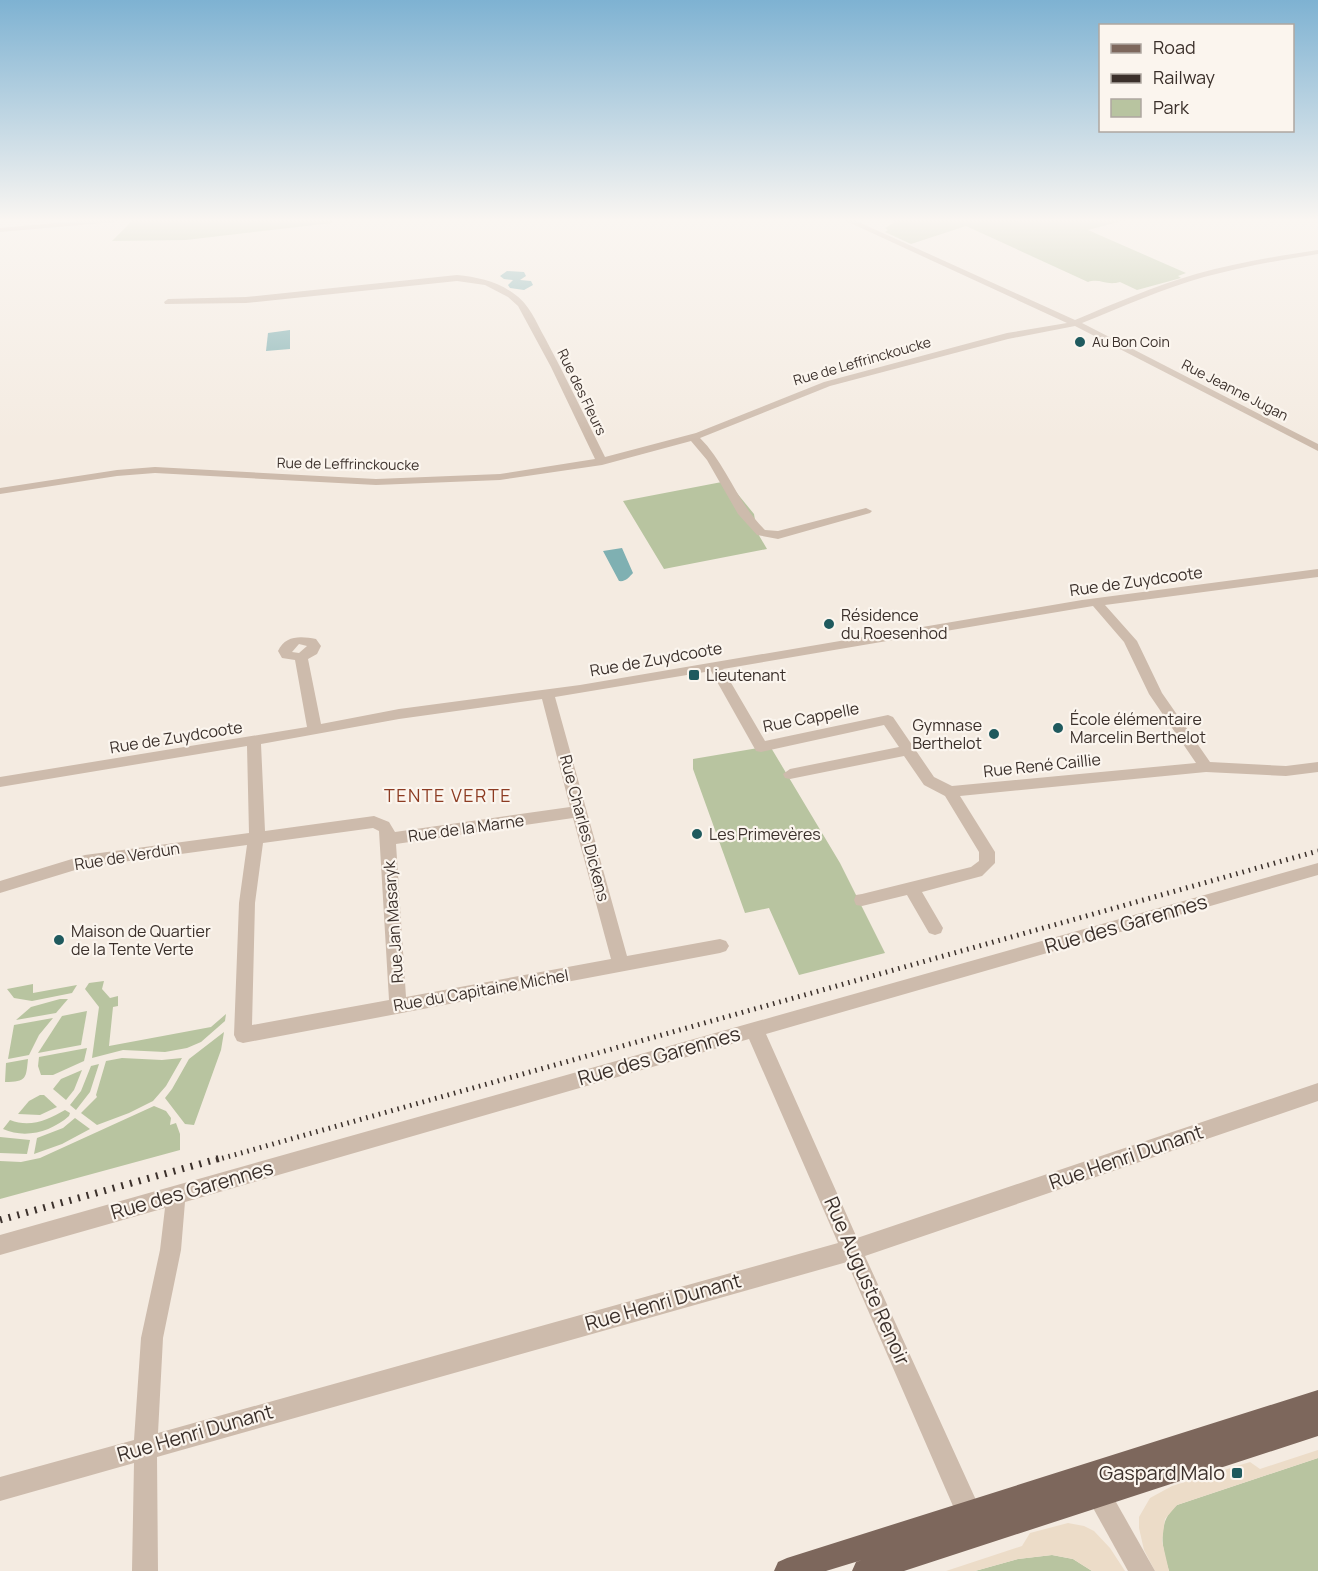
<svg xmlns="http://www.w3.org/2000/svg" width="1318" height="1571" font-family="Manrope,sans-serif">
<rect width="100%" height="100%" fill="#f4ebe1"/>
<g fill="#b8c4a0">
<path d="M133,220H332V223L186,240L112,241Z"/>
<path d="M891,220H1126L1088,230L1186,273L1178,276L1181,278L1137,290L1120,282C1106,286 1100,278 1088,282L966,226L911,244L885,232L888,230L885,228L895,222Z"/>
<path d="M727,481L754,514L757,532L767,549L664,569L623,501Z"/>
<path d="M770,746L840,863L885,953L799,975L769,908L745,913L693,769V759Z"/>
<path d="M104,981L102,989L110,998L118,996V1006L113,1007L109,1046L211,1027L226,1014L225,1021L201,1042L187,1048L165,1052L123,1050L92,1058L99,1007L85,989L89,983Z"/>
<path d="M33,984V993L77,985L72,993L32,1001L14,998L7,989Z"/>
<path d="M60,999H68L56,1013L16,1020L31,1007Z"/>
<path d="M87,1011L81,1045L38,1053L62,1016Z"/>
<path d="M53,1018L39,1035L29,1055L8,1059L14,1025Z"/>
<path d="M224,1032L221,1050L194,1125L185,1124L165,1098L172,1089L189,1059Z"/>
<path d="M87,1048L84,1061L53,1075H41L38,1066L39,1057Z"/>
<path d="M122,1058L162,1060L182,1058L166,1086L153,1101L129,1113L97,1125L81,1113L97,1097L96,1095L106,1061Z"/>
<path d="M28,1059C26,1078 27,1082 5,1082L6,1063Z"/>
<path d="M99,1064L90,1092L76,1110L70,1105L81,1091L91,1066Z"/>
<path d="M82,1070L74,1090L66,1100L53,1089L61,1079Z"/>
<path d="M40,1095H44L57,1107L40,1115L18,1114L29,1101Z"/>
<path d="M154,1106L166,1111L171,1118L170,1125L176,1123L180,1134V1150L0,1199V1161L21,1162L40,1158Z"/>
<path d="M65,1110L70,1113L69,1116C51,1132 25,1139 3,1129L10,1120C30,1128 48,1120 65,1110Z"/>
<path d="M75,1118L90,1129L62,1144L34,1154L37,1138L63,1128Z"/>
<path d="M0,1137L30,1140L27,1154L0,1153Z"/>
<path d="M1318,1458V1571H1169C1162,1549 1156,1522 1177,1505Z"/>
<path d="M1052,1555L1073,1559L1092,1571H975L1018,1559Z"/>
</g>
<g fill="#ecdcc8">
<path d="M1318,1450V1458L1177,1505L1165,1519L1162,1541L1169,1571H1155L1144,1550L1139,1528V1517L1150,1498L1172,1486L1250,1462L1260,1469Z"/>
<path d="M1068,1523L1084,1526L1094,1531L1110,1548L1125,1571H1092L1073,1559L1052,1555L1018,1559L975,1571H946L1022,1546L1030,1533Z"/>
</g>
<g fill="#7fb0b2">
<path d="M507,271L524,272L526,276L520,280L531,281L533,285L524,290L510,288L508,285L513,280L504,279L500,276Z"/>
<path d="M290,330V349L266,351L268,333Z"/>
<path d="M622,548L633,573C629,577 626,582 619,581L603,551Z"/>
</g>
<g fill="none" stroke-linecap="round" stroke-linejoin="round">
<g fill="#cdbbac" fill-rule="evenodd">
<path d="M89,220H119L115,222L0,232V228Z"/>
<path d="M844,220H854L1075,320C1115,303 1155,286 1196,274C1236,263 1277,256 1318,250V254C1279,260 1242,267 1204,277C1162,289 1122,307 1082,323L1318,444V451L1075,326L1008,339L830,386L700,438C727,465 737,503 765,530L778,531L866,508L872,511L870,513L778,539L757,535L738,514L707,460L691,441L602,465L500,480L376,485L155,473L117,476L0,494V488L117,470L155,467L376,479L500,474L595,459L551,367L518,306L508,297L485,285L457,281L246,303L165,304L164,302L168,299L246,297L457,275C477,277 496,281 513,293C529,303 536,322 545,338C566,377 585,417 605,457L696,433L824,382L1007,333L1067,323Z"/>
<path d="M1318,569V577L1105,605L1137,641L1162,693L1210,762L1286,766L1318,762V772L1286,776L1206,772L960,796L995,852V863L982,876L922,892L943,928L941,933L935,935L929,933L907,895L862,906L856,905L854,900L856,895L862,894L971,867L979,861V852L945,796L924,785L904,756L790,779L785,778L783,774L790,769L899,747L884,725L761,752L756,751L711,671L555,697L627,956L720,939L726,941L729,946L726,951L720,953L243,1043L237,1041L234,1035L239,903L247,845L85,867L0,893V881L85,855L249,833L247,746L0,787V777L307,727L295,660L282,658L278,651C285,635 301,636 316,639L321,646L317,654L308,659L321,724L399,709L580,685L1082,600ZM1093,606L1124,642L1149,694L1196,763L952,786L934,777L893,717L888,715L765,741L723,669ZM299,644L307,646L299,653L292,652ZM542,699L570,807L395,832L389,822L374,816L265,831L261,744L399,719ZM573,818L611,959L406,997L396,844ZM373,828L379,831L389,1000L252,1025L255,903L263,843Z"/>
<path d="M1318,863V875L766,1034L857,1238L1318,1083V1101L865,1256L981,1511L984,1520L981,1529L972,1532L963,1529L847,1262L157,1457L158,1571H132L134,1463L0,1501V1477L134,1440L141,1338L160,1250L165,1208L0,1255V1235ZM749,1039L838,1243L158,1433L163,1338L181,1250L185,1202Z"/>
<path d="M1094,1476L1103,1479L1155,1571H1128L1082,1488L1085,1479Z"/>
</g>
<path fill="#7d675c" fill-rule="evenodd" d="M1318,1390V1436L904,1571H852L856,1562L862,1560L826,1571H774L778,1562L787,1558Z"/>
<path stroke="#3b302b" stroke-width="5" stroke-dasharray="1.5 5" stroke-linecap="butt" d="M216,1160L1318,851"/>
<path stroke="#3b302b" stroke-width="7" stroke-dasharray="2 7" stroke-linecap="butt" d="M0,1220L221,1158"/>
</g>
<linearGradient id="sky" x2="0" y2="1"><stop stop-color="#7eb2d2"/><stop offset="0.5" stop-color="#faf6f2"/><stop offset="1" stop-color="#faf6f2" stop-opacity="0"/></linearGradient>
<rect width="1318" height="440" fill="url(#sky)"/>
<g fill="#1f5a5e" stroke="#fbf5ee" stroke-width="2">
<circle cx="1080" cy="342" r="6"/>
<circle cx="829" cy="624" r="6"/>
<rect x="688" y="669" width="12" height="12" rx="3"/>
<circle cx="1058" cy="728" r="6"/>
<circle cx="994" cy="734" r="6"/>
<circle cx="697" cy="834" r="6"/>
<circle cx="59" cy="940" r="6"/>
<rect x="1231" y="1467" width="12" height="12" rx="3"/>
</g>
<g text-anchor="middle" stroke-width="4.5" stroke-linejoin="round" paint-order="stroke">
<g font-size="14" fill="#3b302b" stroke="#fbf5ee" text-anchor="start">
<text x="1092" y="347">Au Bon Coin</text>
</g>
<g font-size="14" fill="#3b302b" stroke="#fbf5ee">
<text transform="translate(862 361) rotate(-16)" y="5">Rue de Leffrinckoucke</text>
<text transform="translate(1235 390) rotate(27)" y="5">Rue Jeanne Jugan</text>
<text transform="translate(582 392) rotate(64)" y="5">Rue des Fleurs</text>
<text transform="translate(348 464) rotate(1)" y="5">Rue de Leffrinckoucke</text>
</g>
<g font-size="16" fill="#3b302b" stroke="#fbf5ee">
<text transform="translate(1136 581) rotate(-8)" y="6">Rue de Zuydcoote</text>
<text transform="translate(656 659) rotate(-10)" y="6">Rue de Zuydcoote</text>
<text transform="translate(811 717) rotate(-11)" y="6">Rue Cappelle</text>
<text transform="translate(176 737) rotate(-9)" y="6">Rue de Zuydcoote</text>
<text transform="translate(1042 765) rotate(-6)" y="6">Rue René Caillie</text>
<text transform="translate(466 828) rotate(-8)" y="6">Rue de la Marne</text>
<text transform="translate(585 828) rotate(75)" y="6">Rue Charles Dickens</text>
<text transform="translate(127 856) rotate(-9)" y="6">Rue de Verdun</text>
<text transform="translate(393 922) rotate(-94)" y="6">Rue Jan Masaryk</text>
<text transform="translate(481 990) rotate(-10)" y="6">Rue du Capitaine Michel</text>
</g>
<g font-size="16" fill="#3b302b" stroke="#fbf5ee" text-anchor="start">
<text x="841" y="621">Résidence<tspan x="841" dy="18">du Roesenhod</tspan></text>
<text x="706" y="681">Lieutenant</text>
<text x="1070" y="725">École élémentaire<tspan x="1070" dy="18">Marcelin Berthelot</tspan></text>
<text x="982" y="731" text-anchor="end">Gymnase<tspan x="982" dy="18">Berthelot</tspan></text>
<text x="709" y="840">Les Primevères</text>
<text x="71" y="937">Maison de Quartier<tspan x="71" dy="18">de la Tente Verte</tspan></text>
</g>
<g font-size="18" letter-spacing="1.5" fill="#8c3b22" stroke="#fbf5ee">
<text x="448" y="802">TENTE VERTE</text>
</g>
<g font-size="20" fill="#3b302b" stroke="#fbf5ee">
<text transform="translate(1126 924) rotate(-16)" y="7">Rue des Garennes</text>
<text transform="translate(659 1056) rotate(-16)" y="7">Rue des Garennes</text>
<text transform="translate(1126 1157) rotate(-19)" y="7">Rue Henri Dunant</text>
<text transform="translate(192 1190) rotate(-16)" y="7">Rue des Garennes</text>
<text transform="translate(867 1281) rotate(66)" y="7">Rue Auguste Renoir</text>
<text transform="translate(663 1302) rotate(-16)" y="7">Rue Henri Dunant</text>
<text transform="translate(195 1433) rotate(-16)" y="7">Rue Henri Dunant</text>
</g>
<g font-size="20" fill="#3b302b" stroke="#fbf5ee" text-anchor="end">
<text x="1225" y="1480">Gaspard Malo</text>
</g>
</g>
<rect x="1099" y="24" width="195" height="108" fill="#fbf5ee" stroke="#aea6a0" stroke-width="1.5"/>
<rect x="1111" y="44" width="30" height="9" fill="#7d675c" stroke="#aea6a0" stroke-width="1.5"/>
<text x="1153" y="54" font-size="18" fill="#3b302b">Road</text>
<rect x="1111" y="74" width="30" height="9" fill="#3b302b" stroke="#aea6a0" stroke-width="1.5"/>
<text x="1153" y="84" font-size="18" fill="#3b302b">Railway</text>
<rect x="1111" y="99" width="30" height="18" fill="#b8c4a0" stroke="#aea6a0" stroke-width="1.5"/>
<text x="1153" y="114" font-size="18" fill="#3b302b">Park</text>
</svg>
